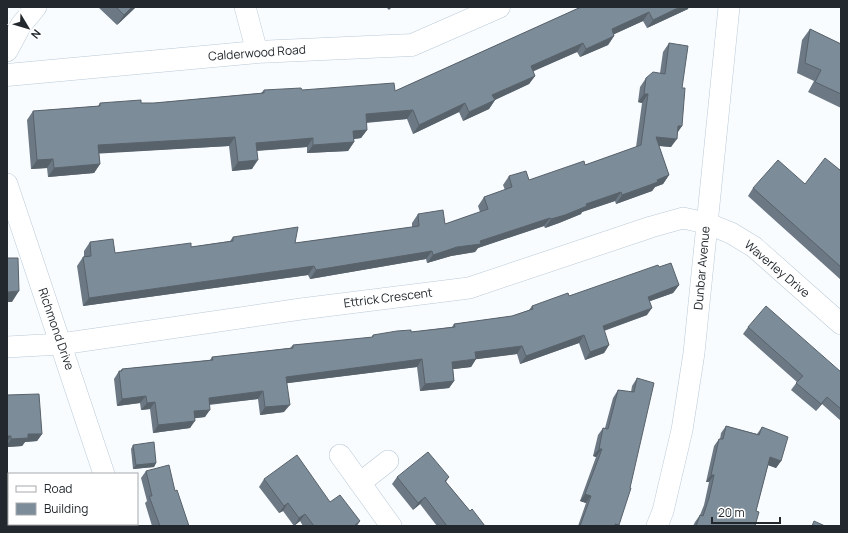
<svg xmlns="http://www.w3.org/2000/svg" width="848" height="533" font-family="Manrope,sans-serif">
<rect width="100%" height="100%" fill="#f9fcff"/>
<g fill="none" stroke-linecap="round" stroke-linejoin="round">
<defs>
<g id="minor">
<path d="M245,7L257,52"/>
<path d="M7,51L21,25L36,7"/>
<path d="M7,184L104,474"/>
<path d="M7,347L61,344L301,309L469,288L651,227L683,218L706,223L731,233L754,247L841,324"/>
<path d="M340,455L391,526"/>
<path d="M360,483L388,461"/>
<path d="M121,524L122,526"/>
<path d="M657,526L663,511L682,430L694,353L729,7"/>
</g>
<path id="tertiary" d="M7,75L257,52L412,45L499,7"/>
</defs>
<use href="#minor" stroke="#bacad8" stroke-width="22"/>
<use href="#tertiary" stroke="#bacad8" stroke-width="23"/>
<use href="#minor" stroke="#fff" stroke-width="21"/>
<use href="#tertiary" stroke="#fff" stroke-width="22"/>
</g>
<g fill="#6c7884">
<path d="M98,7H136L117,25Z"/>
<path d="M386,7H392L389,10Z"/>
<path d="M581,7L688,9L647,28L643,21L614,34V36L608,45L580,57L577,52L533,71L535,76L529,84L495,100L489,109L463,121L459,112L413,134L407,119L366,123L367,130L361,138L354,139V142L348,151L307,153V147L257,151L252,169L232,171L229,146L99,153L100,164L94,173L48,177L47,168L31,169L27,120L33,111L98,106L100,103H154L261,93L264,90L395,91Z"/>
<path d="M810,29L841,44V108L808,92L814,81L797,73L802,40Z"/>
<path d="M669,43L682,88V126L677,132L671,147L659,146L669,175L663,184L655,187L652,191L616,204L615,201L582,212L581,214L559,223L545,228L544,226L478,248L475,252L451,256L427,263L426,259L310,279L308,275L83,306L77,266L83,257H84V251L90,242L115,253L191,247L230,241L233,237L295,243L412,227V223L418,214L445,224L480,212L478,206L484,197L505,190L503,185L509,176L529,180L585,165L636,147L642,103L638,102L640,87L646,78L660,73L663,52Z"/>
<path d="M841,168V280L748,196L753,188L805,184L840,170Z"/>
<path d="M659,267L679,285L673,293L650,301L647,315L604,331L609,345L604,353L585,360L579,343L520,364L517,354L476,359L471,367L453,369L454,381L449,388L420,391L417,367L287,383L284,412L260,415L258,399L209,405L205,417L195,418L190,428L153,433L150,409L141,410L140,403L117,406L114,379L119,371H120L122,369L210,360L212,357L290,348L293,345L371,338L373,335L411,332L452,327L454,324L512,316L529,310L532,306L569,296Z"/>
<path d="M748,327L841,372V421L822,404L816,411L791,390L797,382L743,334Z"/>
<path d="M637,378L619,525L618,526H578L586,503L580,501L596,457L593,456L598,435L603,428H605L613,398L618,390L631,392L632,386Z"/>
<path d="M7,395L42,434L37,441L25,442L22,446L7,447Z"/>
<path d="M726,426L757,434L762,427L781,461L776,468L768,465L756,511L755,526H693L695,522L700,515L704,505L709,482H706L714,446L719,439H720L721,433Z"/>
<path d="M133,445L156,463L154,467L133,469L131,449Z"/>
<path d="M146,471L175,491L189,526H152L145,503L147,501L141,478Z"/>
<path d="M397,477H449L446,482L470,511L485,526H437L420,504L413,510L392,484Z"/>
<path d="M264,479L330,502L360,521L357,526H303L300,521L294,526L283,511L279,513L259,487Z"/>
<path d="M40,524H74L75,526H41Z"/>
</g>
<g fill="#58626b">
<path d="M132,7H136L117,25L124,15Z"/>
<path d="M680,7H689L688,9L647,28L653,20Z"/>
<path d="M649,12L643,21L606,38L612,29Z"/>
<path d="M614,36L608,45L580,57L586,49Z"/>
<path d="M583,43L577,52L525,75L531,66Z"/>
<path d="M535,76L529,84L486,104L492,95Z"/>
<path d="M644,94H648L642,103L638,102Z"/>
<path d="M495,100L489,109L463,121L469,112Z"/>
<path d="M465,103L459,112L413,134L419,125Z"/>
<path d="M413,110L407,119L359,123L366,114Z"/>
<path d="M678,126H682L676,135Z"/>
<path d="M367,130L361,138L347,140L353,131Z"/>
<path d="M235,137L229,146L92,154L98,145Z"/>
<path d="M656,137L677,139L671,147L650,145Z"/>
<path d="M313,138L307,147L250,151L256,143Z"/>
<path d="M354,142L348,151L307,153L313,145Z"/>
<path d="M53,159L47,168L31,169L37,160Z"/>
<path d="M258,160L252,169L232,171L238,162Z"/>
<path d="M100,164L94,173L48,177L54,168Z"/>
<path d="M669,175L663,184L655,187L652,191L616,204L622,195L657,180Z"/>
<path d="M621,192L615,201L582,212L581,214L559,223L545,228L551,219L586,204Z"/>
<path d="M550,218L544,226L478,248L475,252L451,256L427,263L433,255L457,247L480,241Z"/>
<path d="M432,251L426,259L310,279L316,270Z"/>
<path d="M314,266L308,275L83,306L89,298Z"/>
<path d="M679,285L673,293L642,304L648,297Z"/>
<path d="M19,291L12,302H7V292Z"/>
<path d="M652,308L647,315L597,333L603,326Z"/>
<path d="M584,335L579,343L520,364L526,356Z"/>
<path d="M609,345L604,353L585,360L590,352Z"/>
<path d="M522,346L517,354L470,360L475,352Z"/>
<path d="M422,359L417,367L281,384L286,377Z"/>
<path d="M476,359L471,367L446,370L452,362Z"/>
<path d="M454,381L449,388L420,391L425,384Z"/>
<path d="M263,391L258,399L203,405L209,398Z"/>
<path d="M146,396L140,403L117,406L122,399Z"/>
<path d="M827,397L822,404L816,411L821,404Z"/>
<path d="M155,402L150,409L141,410L147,403Z"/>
<path d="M290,405L284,412L260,415L265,407Z"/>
<path d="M210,410L205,417L189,419L194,411Z"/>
<path d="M195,421L190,428L153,433L158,425Z"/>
<path d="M28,434H42L37,441L25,442L22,446L7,447V445L11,439Z"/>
<path d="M7,436H11L7,442Z"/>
<path d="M599,449H602L596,457L593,456Z"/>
<path d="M770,457L781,461L776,468L765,464Z"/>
<path d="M156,463L154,467L133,469L136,465Z"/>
<path d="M711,475H714L709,482H706Z"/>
<path d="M585,494L591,496L586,503L580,501Z"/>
<path d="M425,497L420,504L413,510L418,503Z"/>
<path d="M288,503L283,511L279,513L284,506Z"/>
<path d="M305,514L300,521L294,526L299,518Z"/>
</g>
<g fill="#7d8c99" stroke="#58626b">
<path d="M116,7H132L124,15Z"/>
<path d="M581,7H680L653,20L649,12L612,29L614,36L586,49L583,43L531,66L535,76L492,95L495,100L469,112L465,103L419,125L413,110L366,114L367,130L353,131L354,142L313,145V138L256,143L258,160L238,162L235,137L98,145L100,164L54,168L53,159L37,160L33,111L100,106V103L141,100V103H154L264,93V90L301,88L302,90L394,83L395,91Z"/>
<path d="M810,29L841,44V94L815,82L821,70L805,63Z"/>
<path d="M669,43L688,46L682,88H685L682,126H678L677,139L656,137L669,175L657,180L658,182L622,195L621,192L586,204L587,206L565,215L551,219L550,218L480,241L481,244L457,247L433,255L432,251L316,270L314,266L89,298L83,257L91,256L90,242L113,239L115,253L191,243V247L233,241V237L298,227L295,243L419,226L418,214L443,210L445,224L488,209L484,197L512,187L509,176L526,171L529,180L584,161L585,165L641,145L648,94H644L646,78L653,72L665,74Z"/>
<path d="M825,158L840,170L841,168V267L753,188L778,160L805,184Z"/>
<path d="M7,258H18L19,291L7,292Z"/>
<path d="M671,263L679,285L648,297L652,308L603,326L609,345L590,352L584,335L526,356L522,346L475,352L476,359L452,362L454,381L425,384L422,359L286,377L290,405L265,407L263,391L209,398L210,410L194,411L195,421L158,425L155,402L147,403L146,396L122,399L119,371H122V369L213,360L212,357L293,348V345L373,337V335L397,331L411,330V332L455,327L454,324L512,316L533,309L532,306L568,293L569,296L658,265L659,267Z"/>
<path d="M766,306L841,372V409L827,397L821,404L796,383L803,376L748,327Z"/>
<path d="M637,378L654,383L630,488H631L619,525L615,524V526H580L591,496L585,494L602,449H599L603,428L608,429L618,390L634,392Z"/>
<path d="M39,394L42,434H28V438L11,439V436H7V395Z"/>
<path d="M726,426L759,435L762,427L788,437L781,461L770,457L756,511L759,512L755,526H696L700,515L703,516L709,498L714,475H711L719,439H723Z"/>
<path d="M154,442L156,463L136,465L133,445Z"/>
<path d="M428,452L449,477L445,481L470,511L472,509L485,526H447L425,497L418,503L397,477Z"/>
<path d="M297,455L330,502L340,495L360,521L354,526H314L305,514L299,518L288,503L284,506L264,479Z"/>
<path d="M169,465L175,491L177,490L189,526H160L149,496H152L146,471Z"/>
<path d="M814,521L825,526H812Z"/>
<path d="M44,524H74L75,526H45Z"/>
</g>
<g text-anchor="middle" stroke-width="3" stroke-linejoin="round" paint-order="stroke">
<g font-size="12" fill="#22282d" stroke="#fff">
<text transform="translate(257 53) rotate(-4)" y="4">Calderwood Road</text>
<text transform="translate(702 268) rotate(-85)" y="4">Dunbar Avenue</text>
<text transform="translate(777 269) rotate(40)" y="4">Waverley Drive</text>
<text transform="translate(388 298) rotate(-7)" y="4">Ettrick Crescent</text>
<text transform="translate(56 329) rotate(71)" y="4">Richmond Drive</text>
</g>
</g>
<rect width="848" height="533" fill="none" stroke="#22282d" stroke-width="16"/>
<rect x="8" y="473" width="130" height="52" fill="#ffffff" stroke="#a7a9ab"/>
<rect x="16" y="486" width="20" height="6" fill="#ffffff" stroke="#a7a9ab"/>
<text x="44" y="493" font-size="12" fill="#22282d">Road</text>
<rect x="16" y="503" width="20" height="12" fill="#7d8c99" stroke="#a7a9ab"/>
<text x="44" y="513" font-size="12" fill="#22282d">Building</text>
<g transform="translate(28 28) rotate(128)" stroke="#ffffff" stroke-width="3" paint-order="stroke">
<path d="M0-3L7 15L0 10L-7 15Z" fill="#22282d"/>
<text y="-6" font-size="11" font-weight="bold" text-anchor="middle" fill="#22282d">N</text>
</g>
<path d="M712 517v6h68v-6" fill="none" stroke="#22282d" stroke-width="2"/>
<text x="718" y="517" font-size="12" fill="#22282d" stroke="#ffffff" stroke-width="3" paint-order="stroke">20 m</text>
</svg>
